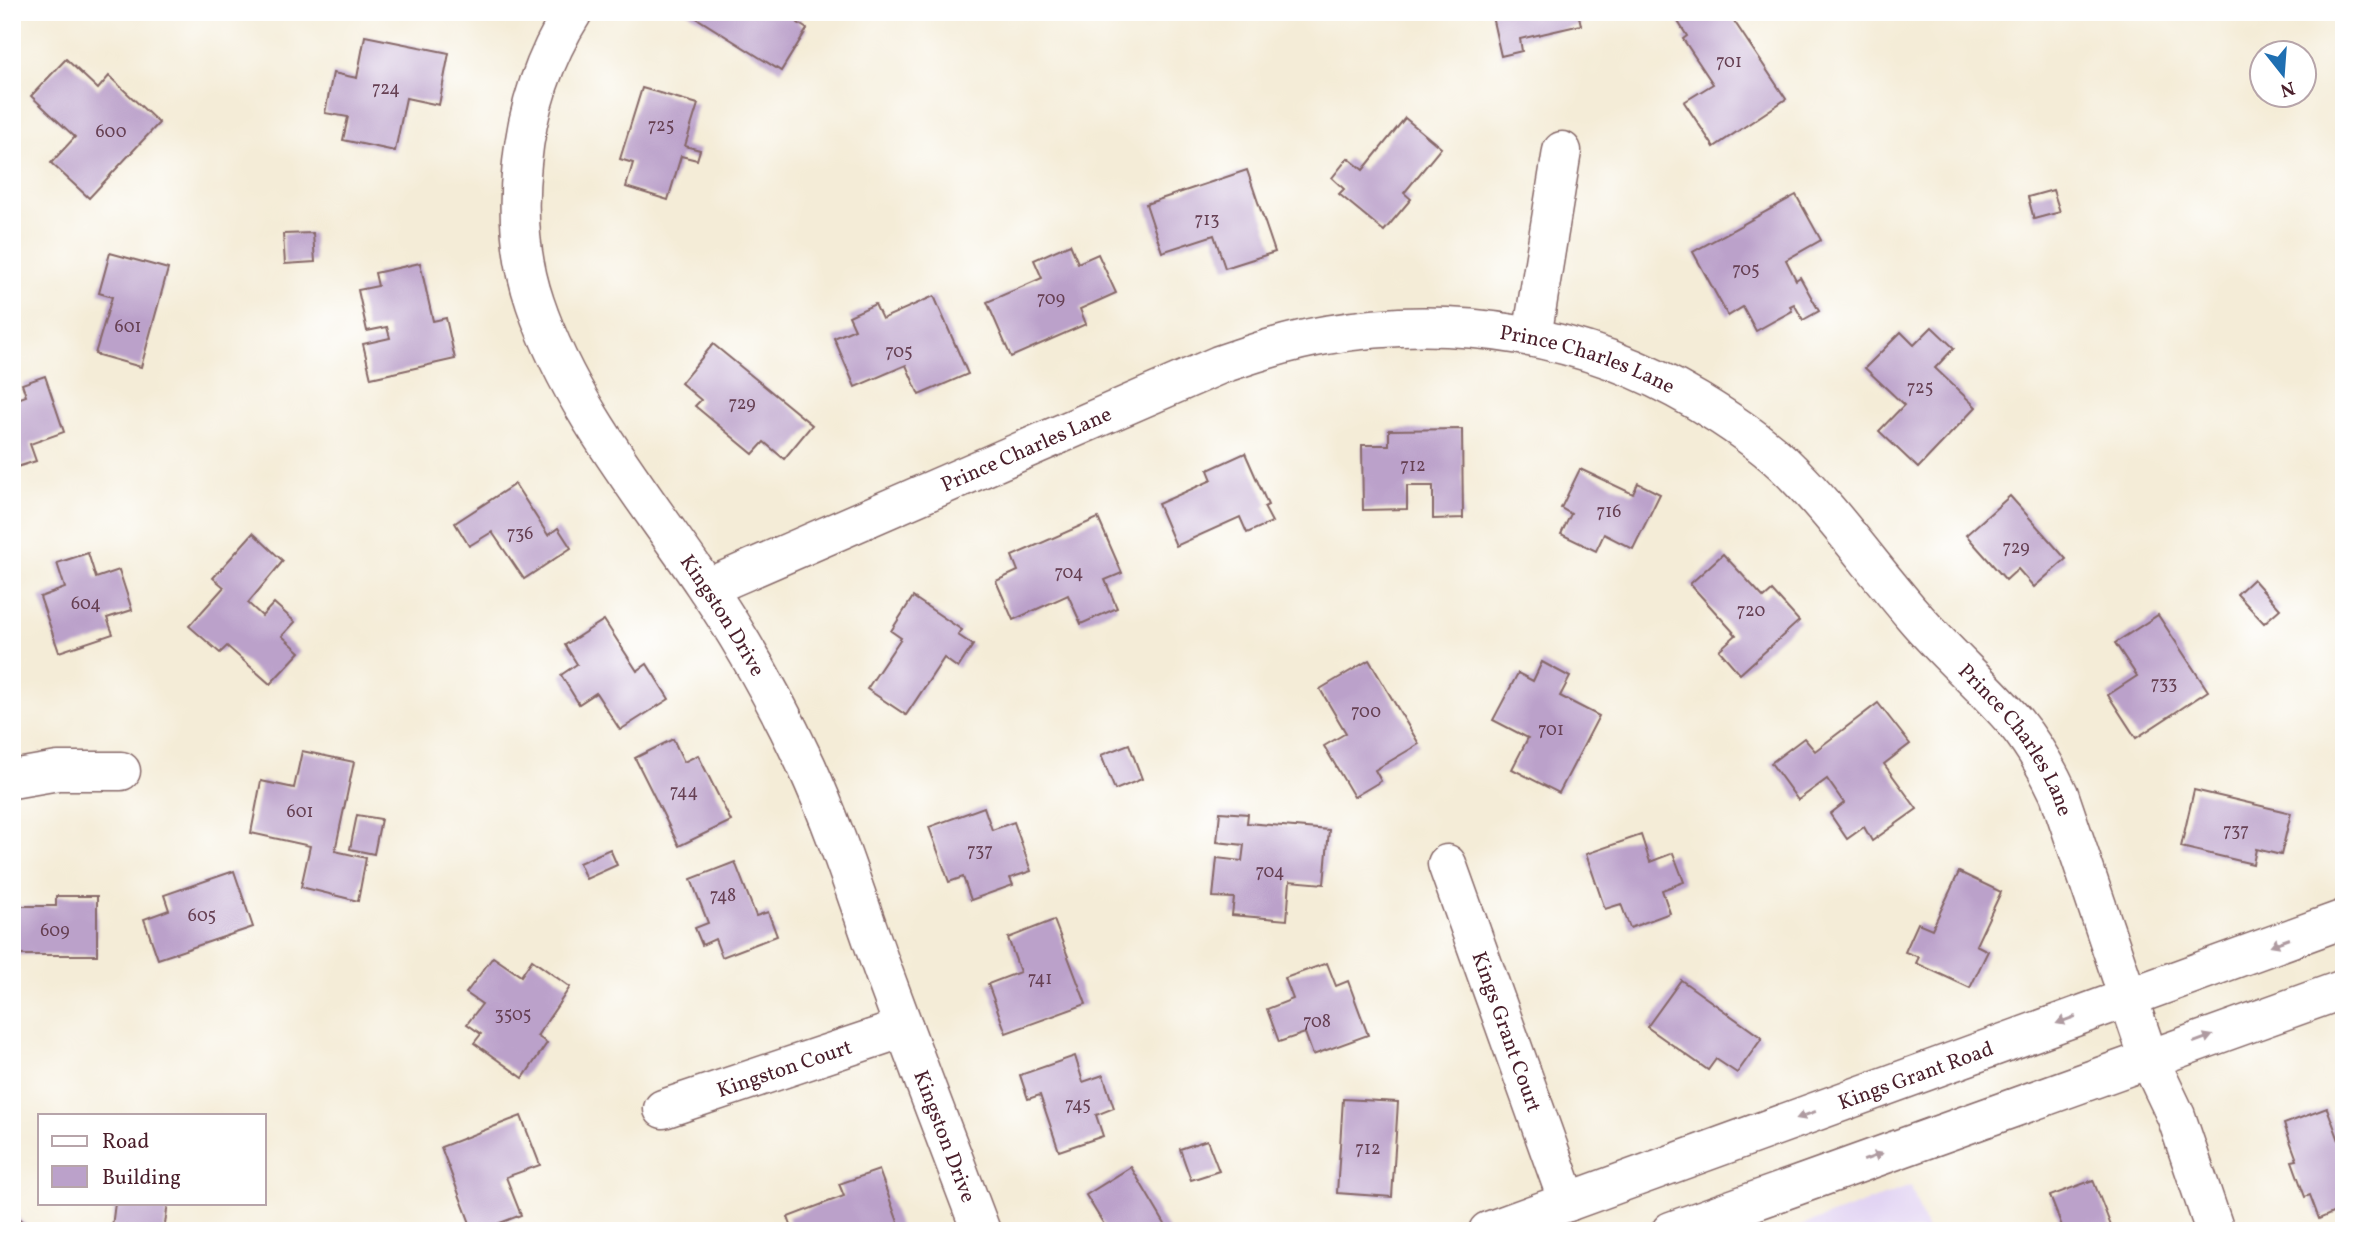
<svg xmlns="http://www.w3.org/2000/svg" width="2356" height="1243" font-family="Vollkorn,serif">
<rect width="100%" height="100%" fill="#fff"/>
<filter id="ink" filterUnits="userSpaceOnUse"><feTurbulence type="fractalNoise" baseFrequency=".0143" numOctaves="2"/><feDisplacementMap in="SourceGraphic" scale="14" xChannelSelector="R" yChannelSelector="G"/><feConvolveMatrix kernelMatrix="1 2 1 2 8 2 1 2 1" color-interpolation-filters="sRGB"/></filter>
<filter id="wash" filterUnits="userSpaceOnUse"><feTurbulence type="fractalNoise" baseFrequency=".00686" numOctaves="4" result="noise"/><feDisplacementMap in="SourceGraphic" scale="28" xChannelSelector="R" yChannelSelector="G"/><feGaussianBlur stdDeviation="1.57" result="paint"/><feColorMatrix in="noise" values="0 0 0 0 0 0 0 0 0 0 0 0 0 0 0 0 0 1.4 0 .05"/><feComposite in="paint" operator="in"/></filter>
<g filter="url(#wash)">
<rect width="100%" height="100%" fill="#f4ecd7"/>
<path fill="#e2d4f3" d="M1911,1186L1927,1231H1787Z"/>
<g id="blocks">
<g fill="#bba1ca">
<path d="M687,12H805L798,23L807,29L781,71Z"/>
<path d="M1491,12H1578L1581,25L1520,39L1522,51L1501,56Z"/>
<path d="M1672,12H1728L1786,99L1714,147L1684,102L1713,84L1683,39L1687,36Z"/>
<path d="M365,36L449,53L439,105L406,98L395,151L343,140L348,117L325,113L333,73L357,78Z"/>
<path d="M66,59L98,89L109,76L159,123L89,198L51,163L75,137L31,96Z"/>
<path d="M642,88L698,104L685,146L700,150L697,160L681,156L668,200L626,187L633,163L620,159Z"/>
<path d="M1405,118L1441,148L1404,193L1411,199L1384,231L1339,194L1344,189L1332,178L1348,158L1363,170Z"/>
<path d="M1247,170L1275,252L1225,268L1214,235L1162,252L1146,204Z"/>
<path d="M2053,190L2060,212L2034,219L2028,197Z"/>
<path d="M1796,195L1821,240L1786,260L1796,280L1800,277L1819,311L1803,320L1794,304L1790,306L1792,311L1756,331L1743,307L1728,316L1693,252Z"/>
<path d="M313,233L315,262L285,264L283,234Z"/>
<path d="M1070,244L1078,263L1098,254L1116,293L1080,309L1086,324L1011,357L987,302L1042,278L1034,260Z"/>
<path d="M110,253L168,269L141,367L95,354L112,297L99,293Z"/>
<path d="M420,263L433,321L446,318L455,359L371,378L363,344L390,338L387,327L367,331L358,290L378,286L375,273Z"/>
<path d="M934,296L968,374L919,395L906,365L855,387L834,338L855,329L849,316L875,304L882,319Z"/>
<path d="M1932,327L1954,348L1935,368L1976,407L1918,468L1879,431L1904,405L1865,368L1901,332L1914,345Z"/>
<path d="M713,344L812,425L784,459L764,442L753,454L695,406L701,400L681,383Z"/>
<path d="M45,376L64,432L30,444L36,461L17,467L12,455V401L26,396L22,384Z"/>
<path d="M1462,429L1463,518L1433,519V486H1407V509L1363,510L1362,445H1389V430Z"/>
<path d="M1245,453L1268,505L1264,507L1272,522L1247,533L1240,517L1176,546L1158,504L1212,480L1208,470Z"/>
<path d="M1580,469L1633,494L1638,483L1660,494L1633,549L1604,534L1596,551L1561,534L1571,514L1561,508Z"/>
<path d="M515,484L548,535L558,528L571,548L524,579L492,532L469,546L455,523Z"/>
<path d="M2010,496L2066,559L2034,587L2018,569L2006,580L1966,535Z"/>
<path d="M1098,518L1122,573L1105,580L1117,608L1081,624L1068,595L1013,620L996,581L1018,571L1012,556Z"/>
<path d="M253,533L283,561L248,603L262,616L274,603L295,622L282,636L300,652L270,684L227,646L220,653L189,626L224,587L213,578Z"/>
<path d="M88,553L96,578L119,570L132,610L107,618L113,634L59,652L40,597L65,588L57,563Z"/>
<path d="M1723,554L1764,598L1772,591L1799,621L1740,674L1719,650L1736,635L1690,584Z"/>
<path d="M2253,579L2280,609L2264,623L2237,594Z"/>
<path d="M913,597L962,630L958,635L973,645L958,668L944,658L906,715L867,689L901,638L891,631Z"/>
<path d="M2158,615L2208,691L2136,738L2108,695L2137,676L2115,643Z"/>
<path d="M604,620L637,671L647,664L669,699L620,730L596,693L579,704L561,675L577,664L565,645Z"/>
<path d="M1369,660L1419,744L1375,770L1381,781L1354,797L1324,746L1346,733L1320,689Z"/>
<path d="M1542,662L1570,677L1560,696L1599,716L1559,793L1512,769L1528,738L1493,720L1518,673L1533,681Z"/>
<path d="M1878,703L1910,744L1884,764L1917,809L1872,841L1864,827L1847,839L1830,814L1844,803L1827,779L1798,800L1771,763L1804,738L1815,751Z"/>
<path d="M673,739L684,762L698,755L731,821L679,846L635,758Z"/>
<path d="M1129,744L1142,779L1115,790L1101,755Z"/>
<path d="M302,751L354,762L335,851L366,858L358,901L301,887L310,846L251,833L261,781L294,788Z"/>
<path d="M2194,790L2291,813L2281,855L2256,849L2253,864L2181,847Z"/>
<path d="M984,807L992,830L1014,822L1031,871L1010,878L1013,885L971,900L963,877L949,882L929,827Z"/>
<path d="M1220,812L1248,814L1247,823L1329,830L1324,884L1290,881L1287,920L1232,915L1234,898L1213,897L1217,858L1242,861L1244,845L1217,842Z"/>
<path d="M357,815L381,819L374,854L350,849Z"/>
<path d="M1641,835L1650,862L1673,853L1684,882L1662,890L1670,913L1630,928L1621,904L1605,909L1586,854Z"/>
<path d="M610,849L617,865L586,879L579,863Z"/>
<path d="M735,862L756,916L768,912L777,936L722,957L715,939L702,945L695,928L708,923L691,879Z"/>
<path d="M234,871L253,927L158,959L144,919L169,910L164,895Z"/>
<path d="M1959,872L2001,892L1976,945L1988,951L1970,988L1916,963L1919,957L1905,952L1918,923L1932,929Z"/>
<path d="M56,896H97V955H12V906H56Z"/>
<path d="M1054,920L1086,1004L1006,1033L988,984L1020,972L1008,938Z"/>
<path d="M493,957L521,976L532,960L570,987L537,1036L547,1043L523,1078L474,1043L481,1034L467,1024L482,1004L466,993Z"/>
<path d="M1327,963L1336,986L1348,981L1368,1035L1313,1055L1305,1033L1279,1042L1267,1009L1293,999L1285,978Z"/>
<path d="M1681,980L1762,1038L1737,1073L1716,1059L1708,1070L1647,1027Z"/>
<path d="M1075,1056L1083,1082L1103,1075L1114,1108L1096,1115L1103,1136L1059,1151L1040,1095L1028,1099L1020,1075Z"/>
<path d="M1343,1099L1398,1102L1392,1197L1337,1193Z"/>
<path d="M2327,1108L2340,1143L2344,1142V1208L2319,1219L2310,1195L2305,1197L2292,1161L2297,1160L2284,1124Z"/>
<path d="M521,1116L540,1165L506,1177L521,1215L479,1231H473L441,1147Z"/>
<path d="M1207,1140L1219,1171L1191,1180L1180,1149Z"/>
<path d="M1131,1167L1169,1231H1108L1086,1195Z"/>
<path d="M879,1170L899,1225L883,1231H793L788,1217L844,1196L839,1184Z"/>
<path d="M2093,1180L2113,1231H2064L2050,1196Z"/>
<path d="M115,1203H168L164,1231H137L112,1227Z"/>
<path d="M12,1212L26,1225L20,1231H12Z"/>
</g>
</g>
</g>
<g filter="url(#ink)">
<use href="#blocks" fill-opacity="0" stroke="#866767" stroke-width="2"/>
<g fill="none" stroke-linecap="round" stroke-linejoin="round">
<defs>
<g id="minor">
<path id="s1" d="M573,12C544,58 527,110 522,163C517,209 520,259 535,303C570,407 643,494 704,584C743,641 777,703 806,765C835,828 856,895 879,960C912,1051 947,1141 981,1231"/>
<path d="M1532,337L1562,151"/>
<path id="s2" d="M707,588L1219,365C1254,353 1290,341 1326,335C1454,313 1585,334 1697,401C1727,419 1757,439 1783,463C1831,509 1869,564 1913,615C1945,653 1983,685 2015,722C2033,744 2047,768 2059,794L2149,1059L2176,1116L2215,1231"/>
<path d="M12,779L58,771H121"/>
<path id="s3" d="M1447,864L1568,1202"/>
<path id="s4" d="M663,1109L904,1028"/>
<path id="s5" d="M1488,1231L2344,919"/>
<path d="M1671,1231L2344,989"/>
</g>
</defs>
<use href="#minor" stroke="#866767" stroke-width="41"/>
<use href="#minor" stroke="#fff" stroke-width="38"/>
</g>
<defs><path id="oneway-solid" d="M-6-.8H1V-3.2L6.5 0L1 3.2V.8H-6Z" transform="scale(1.75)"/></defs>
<g fill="#ae9aa0">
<use href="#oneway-solid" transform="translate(2280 942) rotate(160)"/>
<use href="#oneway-solid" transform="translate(2066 1020) rotate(160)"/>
<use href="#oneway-solid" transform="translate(2203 1039) rotate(-20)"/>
<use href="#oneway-solid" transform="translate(1806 1115) rotate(160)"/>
<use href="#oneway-solid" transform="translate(1873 1157) rotate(-20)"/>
</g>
</g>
<g text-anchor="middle" stroke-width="5" stroke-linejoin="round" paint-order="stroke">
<g font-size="18" fill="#664053">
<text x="1729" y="67">701</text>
<text x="386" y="94">724</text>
<text x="661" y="131">725</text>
<text x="111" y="137">600</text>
<text x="1207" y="225">713</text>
<text x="1746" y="275">705</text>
<text x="1051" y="304">709</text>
<text x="128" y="332">601</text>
<text x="899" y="357">705</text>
<text x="1920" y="393">725</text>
<text x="742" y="409">729</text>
<text x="1413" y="471">712</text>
<text x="1609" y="517">716</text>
<text x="520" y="539">736</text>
<text x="2016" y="553">729</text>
<text x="1069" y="578">704</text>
<text x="86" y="609">604</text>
<text x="1751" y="616">720</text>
<text x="2164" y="689">733</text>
<text x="1366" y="717">700</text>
<text x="1551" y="735">701</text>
<text x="684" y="797">744</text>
<text x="300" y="817">601</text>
<text x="2236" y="836">737</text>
<text x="980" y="856">737</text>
<text x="1270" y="877">704</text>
<text x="723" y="901">748</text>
<text x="202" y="921">605</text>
<text x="55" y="936">609</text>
<text x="1040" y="984">741</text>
<text x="513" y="1020">3505</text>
<text x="1317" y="1027">708</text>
<text x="1078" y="1110">745</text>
<text x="1368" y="1154">712</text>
</g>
<g font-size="21" fill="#4a1f2b" stroke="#fff">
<text dy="7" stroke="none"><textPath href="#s2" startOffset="936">Prince Charles Lane</textPath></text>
<text dy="7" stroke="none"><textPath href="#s2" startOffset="348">Prince Charles Lane</textPath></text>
<text dy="7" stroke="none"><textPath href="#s1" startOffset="668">Kingston Drive</textPath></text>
<text dy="7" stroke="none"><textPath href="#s2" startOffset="1524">Prince Charles Lane</textPath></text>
<text dy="7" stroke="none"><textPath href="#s3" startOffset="178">Kings Grant Court</textPath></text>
<text dy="7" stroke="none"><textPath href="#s4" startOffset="128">Kingston Court</textPath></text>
<text dy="7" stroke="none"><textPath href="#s5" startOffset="455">Kings Grant Road</textPath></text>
<text dy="7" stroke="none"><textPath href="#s1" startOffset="1236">Kingston Drive</textPath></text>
</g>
</g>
<rect width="2356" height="1243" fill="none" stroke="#fff" stroke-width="42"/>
<rect x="38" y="1114" width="228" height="91" fill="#ffffff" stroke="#b7a5aa" stroke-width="2"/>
<rect x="52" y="1136" width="35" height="10" fill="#ffffff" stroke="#b7a5aa" stroke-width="2"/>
<text x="102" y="1148" font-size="21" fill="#4a1f2b">Road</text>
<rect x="52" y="1166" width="35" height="21" fill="#bba1ca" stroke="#b7a5aa" stroke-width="2"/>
<text x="102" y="1184" font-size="21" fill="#4a1f2b">Building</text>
<g transform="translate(2283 74) rotate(163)"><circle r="33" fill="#ffffff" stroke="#b7a5aa" stroke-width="2"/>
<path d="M0-5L12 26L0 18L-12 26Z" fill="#1f6fb2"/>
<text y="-10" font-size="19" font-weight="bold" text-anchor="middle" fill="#4a1f2b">N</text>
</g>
</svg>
